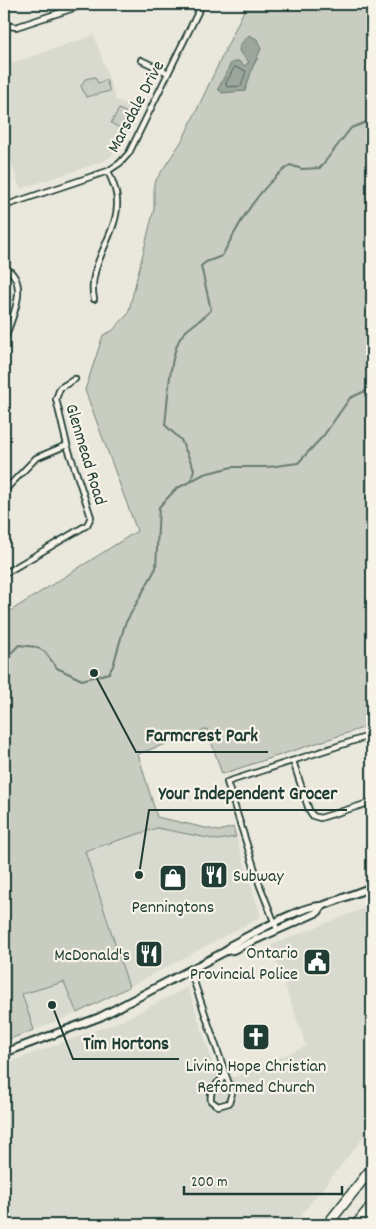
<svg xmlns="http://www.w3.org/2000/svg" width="376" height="1229" font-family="Dekko,sans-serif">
<rect width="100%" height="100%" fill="#eae8dd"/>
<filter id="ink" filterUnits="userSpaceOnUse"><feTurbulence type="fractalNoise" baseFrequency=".02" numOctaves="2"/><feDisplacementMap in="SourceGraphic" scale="10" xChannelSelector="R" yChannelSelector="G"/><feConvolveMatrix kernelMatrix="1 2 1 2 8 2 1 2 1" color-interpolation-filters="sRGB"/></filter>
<g filter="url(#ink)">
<g fill="#d9dacf">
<path d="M94,35L116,100L140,110L120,148L105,161L20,189L4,140V66Z"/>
<path d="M157,828L218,840L236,837L261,917L129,987L84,851Z"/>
<path d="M372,905V1127L293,1225H12L9,1191L4,1193V1064L123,1020L188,987L216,1073L235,1077L306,1046L271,945Z"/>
<path d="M64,982L77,1013L34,1030L22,994Z"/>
</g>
<g fill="#c8ccc1" stroke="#74847a" fill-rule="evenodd">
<path d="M247,4H372V725L222,774L207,729L138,754L157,817L219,831L233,827L236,837L218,840L157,828L85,851L129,987L77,1013L64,982L22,994L34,1030L4,1041V615L137,531L85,390L103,335L112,331L128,314L154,209V183L183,139ZM258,58L253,66L245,91H236L238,61L245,66L249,61Z"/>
<path d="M95,77L98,83L106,80L110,91L86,97L81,86L85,79Z"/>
<path d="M119,109L129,114L121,129L111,123Z"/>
<path d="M8,1191L12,1225H4V1193Z"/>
</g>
<path fill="#9ca69c" stroke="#6a7c72" d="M249,35L257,39L261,49L253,66L245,91L222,93L218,89L231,63L238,61L245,66L249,62L239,51L240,45Z"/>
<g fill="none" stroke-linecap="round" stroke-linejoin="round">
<path stroke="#51675e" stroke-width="1" d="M235,67L246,71L241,86L227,87L226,83Z"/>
<g stroke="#6a7c72" stroke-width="2">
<path d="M191,482L194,469L181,440L165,425C168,403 169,348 184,333C193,324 202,320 211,310L201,266L206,262L222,256C240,222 258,188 290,165L302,169L320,168L351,128L372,120"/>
<path d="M4,660L19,645L36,647L45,652L57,668L82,680L109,673L113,666L125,624L156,568L159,507L176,489L204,474L232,467H268L298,463L324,435L350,398L372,388"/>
</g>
<defs>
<g id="street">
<path d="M4,25L16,27L86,4"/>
<path d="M141,60L168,73"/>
<path d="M4,206L108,171L120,163L129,153L202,4"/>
<path d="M4,267C32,282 11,319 4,341"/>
<path d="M94,299C86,265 119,234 117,201C117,190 112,180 108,171"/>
<path d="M4,491L36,458L67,445"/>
<path d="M4,574L87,525L91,517L67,445L56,399L60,388L75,379"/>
<path d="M293,761L309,810L313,816L320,818L372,802"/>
<path d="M277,929L260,886L227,782L372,735"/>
<path d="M190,970L232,1093L229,1103L218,1106L211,1101C209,1089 217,1083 226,1076"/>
</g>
<g id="secondary">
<path d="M226,951L231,945C249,936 304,904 322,906L372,887"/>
<path d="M4,1053L100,1017L226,951L233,950L318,912L322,906"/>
</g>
<g id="highway">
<path d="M327,1225L372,1168"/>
<path d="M356,1225L372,1205"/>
</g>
</defs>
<use href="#street" stroke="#1f3d34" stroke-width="8"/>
<use href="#secondary" stroke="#1f3d34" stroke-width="10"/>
<use href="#highway" stroke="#1f3d34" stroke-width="12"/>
<use href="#street" stroke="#f7f3e8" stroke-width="4.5"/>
<use href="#secondary" stroke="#f7f3e8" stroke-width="6"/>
<use href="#highway" stroke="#f7f3e8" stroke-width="9"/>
</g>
</g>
<defs>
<symbol id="restaurant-square" viewBox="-11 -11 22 22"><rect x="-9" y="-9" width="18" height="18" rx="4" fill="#1f3d34" stroke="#f7f3e8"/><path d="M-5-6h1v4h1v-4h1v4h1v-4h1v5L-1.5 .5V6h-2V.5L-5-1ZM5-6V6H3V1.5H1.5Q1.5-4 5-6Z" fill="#fff"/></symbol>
<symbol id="shop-square" viewBox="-11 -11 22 22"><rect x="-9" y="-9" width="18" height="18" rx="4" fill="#1f3d34" stroke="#f7f3e8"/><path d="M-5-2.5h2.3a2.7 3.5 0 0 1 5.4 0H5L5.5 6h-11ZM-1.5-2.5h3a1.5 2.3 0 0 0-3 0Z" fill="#fff"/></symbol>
<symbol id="civic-square" viewBox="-11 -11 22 22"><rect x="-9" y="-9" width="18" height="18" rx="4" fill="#1f3d34" stroke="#f7f3e8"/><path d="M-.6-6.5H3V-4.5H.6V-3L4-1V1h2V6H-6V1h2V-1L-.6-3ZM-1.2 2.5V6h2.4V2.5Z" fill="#fff"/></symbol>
<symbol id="church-square" viewBox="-11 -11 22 22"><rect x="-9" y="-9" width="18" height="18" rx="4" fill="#1f3d34" stroke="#f7f3e8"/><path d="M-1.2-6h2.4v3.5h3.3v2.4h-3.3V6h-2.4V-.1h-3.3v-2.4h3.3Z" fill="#fff"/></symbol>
</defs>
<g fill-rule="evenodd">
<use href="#restaurant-square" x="198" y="859" width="32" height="32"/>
<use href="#shop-square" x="157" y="862" width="32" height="32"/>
<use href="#restaurant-square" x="133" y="938" width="32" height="32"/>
<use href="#civic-square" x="301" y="946" width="32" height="32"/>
<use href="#church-square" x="240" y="1021" width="32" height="32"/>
</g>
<g text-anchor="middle" stroke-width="4.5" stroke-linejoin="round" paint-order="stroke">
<g font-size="18" fill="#1f3d34" stroke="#f7f3e8">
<text transform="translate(135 106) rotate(-62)" y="6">Marsdale Drive</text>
<text transform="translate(87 454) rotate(73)" y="6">Glenmead Road</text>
</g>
<g font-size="18" fill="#1f3d34" stroke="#f7f3e8">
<text x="233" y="881" text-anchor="start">Subway</text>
<text x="173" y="912">Penningtons</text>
<text x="298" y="958" text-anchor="end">Ontario<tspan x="298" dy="21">Provincial Police</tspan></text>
<text x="130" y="960" text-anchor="end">McDonald's</text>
<text x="256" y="1071">Living Hope Christian<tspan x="256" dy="21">Reformed Church</tspan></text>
</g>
</g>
<path fill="none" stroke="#1f3d34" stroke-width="2" d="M94 673L136 752H268M139 875L149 810H347M52 1005L73 1059H179"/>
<g fill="#1f3d34" stroke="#f7f3e8" stroke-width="2">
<circle cx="94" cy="673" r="5"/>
<circle cx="139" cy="875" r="5"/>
<circle cx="52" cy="1005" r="5"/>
</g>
<g font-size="19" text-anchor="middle" font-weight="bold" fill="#1f3d34" stroke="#f7f3e8" stroke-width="4.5" stroke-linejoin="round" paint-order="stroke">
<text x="202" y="741">Farmcrest Park</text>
<text x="248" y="799">Your Independent Grocer</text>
<text x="126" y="1049">Tim Hortons</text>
</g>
<rect width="376" height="1229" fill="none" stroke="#f7f3e8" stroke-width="20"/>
<rect x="10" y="10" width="356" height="1209" fill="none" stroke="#1f3d34" stroke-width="2" filter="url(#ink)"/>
<path d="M184 1186v8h158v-8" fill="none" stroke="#1f3d34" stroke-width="2.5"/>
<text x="191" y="1186" font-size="15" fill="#1f3d34" stroke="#f7f3e8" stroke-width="4" paint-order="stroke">200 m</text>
</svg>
